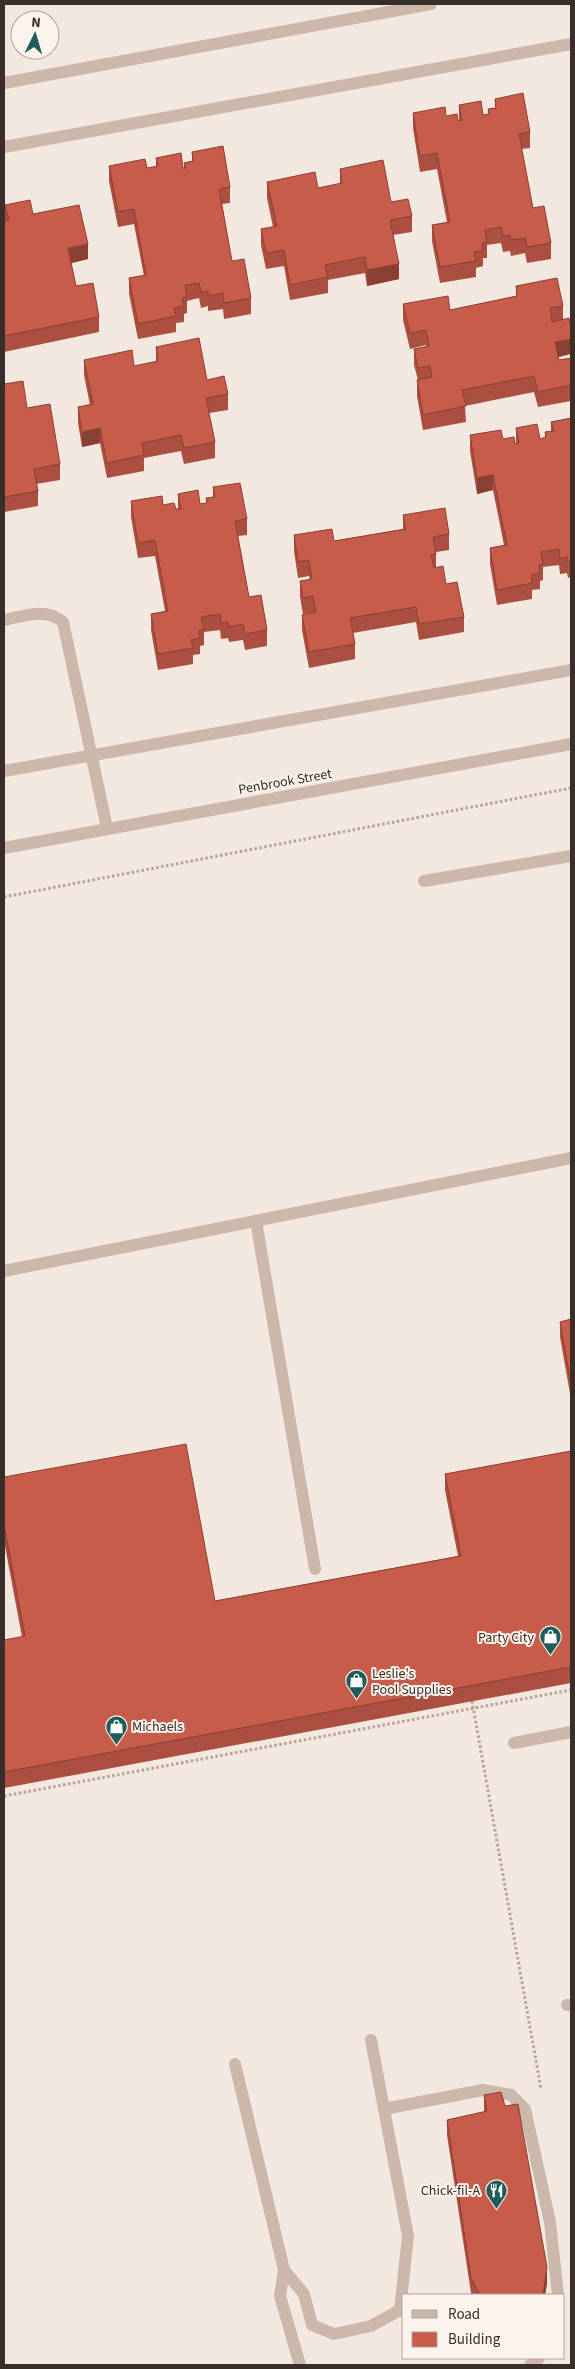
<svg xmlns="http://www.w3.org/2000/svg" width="575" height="2369" font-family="'Source Sans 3',sans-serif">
<rect width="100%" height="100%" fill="#f3e8e0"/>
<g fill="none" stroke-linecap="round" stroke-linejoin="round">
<g stroke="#b8a195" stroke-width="3" stroke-dasharray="2.5 2.5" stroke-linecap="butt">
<path d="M4,897L571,788"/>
<path d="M472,1701L541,2089"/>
<path d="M4,1796L571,1690"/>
</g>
<g stroke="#ccb7ab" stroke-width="12">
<path d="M4,83L431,4"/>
<path d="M4,147L571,44"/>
<path d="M4,620C24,616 46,607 63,622L107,828"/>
<path d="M4,771L571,670"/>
<path d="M424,881L571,856"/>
<path d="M256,1221L315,1569"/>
<path d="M4,1271L571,1158"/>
<path d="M514,1743L571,1732"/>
<path d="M567,2005H571"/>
<path d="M235,2064L284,2270L280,2296L300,2365"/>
<path d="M384,2109L483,2090L511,2095L525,2109L550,2222L558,2295"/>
<path d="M284,2270L304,2294L312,2325L334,2334L371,2326L400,2310L408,2236L371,2040"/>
<path d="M530,2365L539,2358"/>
</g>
<path stroke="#ccb7ab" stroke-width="12" d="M4,848L571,744"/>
</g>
<g fill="#ab4f40">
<path d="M495,99L530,132V148L521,149L533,208L551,243V259L527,263L525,253L511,256L510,251L503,252L501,243L487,245V258H483V266L476,268V277L440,283L432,241V225L447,222L437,169L420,172L413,128V113L446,116L458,121H459V105L483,115H488V109L495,108Z"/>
<path d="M192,152L230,187V203L222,204L232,261L251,298V314L224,319L223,309L208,311V306L201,308L199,298L187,301V313L184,314V322L176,323V332L138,339L129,294V278L144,276L134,224L118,227L109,181V166L147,168L156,167V158L183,168H184V163L192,161Z"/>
<path d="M340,169L391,202L412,216V232L393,235L399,279L367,286L365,273L328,280V293L290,300L284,266L266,269L261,245V229L273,227L267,198V182L318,188L340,184Z"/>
<path d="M5,205L33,214L88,259L71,263L76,286L99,317V332L4,352V221H5Z"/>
<path d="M516,286L563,306V319L558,357L559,360L571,358V401L538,407L534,392L465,406L466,422L423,430L417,396V380H418L414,365V349L427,347L426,345L410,349L403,320V304L450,310L516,296Z"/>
<path d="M156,347L207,380L228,394V410L209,413L215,442V458L184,464L181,451L144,458V471L107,478L100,443L82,447L78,423V407L90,405L84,375V360L134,366L156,362Z"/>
<path d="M4,384L27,408L60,464V480L36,484L38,491V506L4,512Z"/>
<path d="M571,418V577L568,578L567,573L560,574L559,565L543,567V580L540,581V589L532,590V599L497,605L490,564V548L504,545L493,490L477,494L470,451V435L503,439L515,444L516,443V428L540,439L545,438V432L551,431V422Z"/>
<path d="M213,487L247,519V535L238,536L249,597L267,630V646L245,650L243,640L229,642L228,638L221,639L220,630L204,632V645L200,646V654L193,655V664L158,670L151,630V614L165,611L155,556L138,558L131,517V501L163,505L176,509H178V494L200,504L206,503V498L213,497Z"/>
<path d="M403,515L449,534V550L436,552V568L464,617V632L419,640L416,622L353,633L355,644V659L309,668L302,630V615L313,613L303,614L300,597V581L310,580L309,576L298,578L294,551V535L334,541L403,529Z"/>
<path d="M571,1319V1399L560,1337V1322Z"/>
<path d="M571,1451V1683L4,1788V1640L22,1637L4,1541V1477L215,1601L458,1556L445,1490V1474Z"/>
<path d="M484,2095L547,2283L545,2295H472L471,2293L447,2135V2120L484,2112Z"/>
</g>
<g fill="#8b4034">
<path d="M88,244V259L68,264V248Z"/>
<path d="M399,264V279L367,286V270Z"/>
<path d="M571,339V354L555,358V342Z"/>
<path d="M100,428V443L82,447V432Z"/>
<path d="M493,475V490L477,494V478Z"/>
<path d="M547,2267V2283L545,2295H543Z"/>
</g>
<g fill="#c75c4a" stroke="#8b4034">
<path d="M523,93L530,132L519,134L533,208L544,206L551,243L527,247L525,238L511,240L510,235L503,236L501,227L485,230L487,242L482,243L483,251L474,252L476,261L440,267L432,225L450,222L437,153L420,156L413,113L445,107L446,116L457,114L458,121L462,120L459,105L481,101L483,115L489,114L488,109L496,108L495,99Z"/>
<path d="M223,146L230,187L219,189L232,261L244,259L251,298L224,303L223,293L208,296V291L201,292L199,283L185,285L187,297L182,298L184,306L174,308L176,316L138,324L129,278L146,275L134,209L118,212L109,166L145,159L147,168L158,166L156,158L181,153L183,168H186L184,163L193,161L192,152Z"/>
<path d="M383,160L391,202L408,199L412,216L390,220L399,264L367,270L365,257L325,265L328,277L290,285L284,250L266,253L261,229L277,226L267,182L315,172L318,188L342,183L340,169Z"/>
<path d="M30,200L33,214L79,205L88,244L68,248L76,286L93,283L99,317L4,336V221L9,220L5,205Z"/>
<path d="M557,278L563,306L550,308L552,322L569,318L571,328V339L555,342L559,360L571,358V385L538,392L534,376L462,390L466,406L423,415L417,380L432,377L430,366L418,368L414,349L429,346L426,330L410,333L403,304L448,296L450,310L517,296L516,286Z"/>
<path d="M199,338L207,380L224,376L228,394L206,398L215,442L184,448L181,435L142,443L144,455L107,463L100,428L82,432L78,407L93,404L84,360L132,350L134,366L158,361L156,347Z"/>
<path d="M23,381L27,408L50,404L60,464L34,469L38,491L4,497V384Z"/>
<path d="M571,418V561L568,562L567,557L560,559L559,549L541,552L543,564L539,565L540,573L531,575L532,583L497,590L490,548L507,545L493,475L477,478L470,435L501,430L503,439L514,437L515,444L519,443L516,428L537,424L540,439L546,437L545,432L554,431L551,422Z"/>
<path d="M240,483L247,519L235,521L249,597L261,595L267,630L245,634L243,624L229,627L228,622L221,623L220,614L201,617L204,629L199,630L200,638L191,640L193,648L158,654L151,614L168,611L155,540L138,543L131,501L162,496L163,505L174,503L176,509H181L178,494L198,490L200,504L207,503L206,498L215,497L213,487Z"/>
<path d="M445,508L449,534L433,537L436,554L431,555L434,568L443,566L446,584L457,582L464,617L419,624L416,607L350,618L355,644L309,652L302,615L316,612L313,596L303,598L300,581L312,579L309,560L298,562L294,535L332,529L334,541L406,529L403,515Z"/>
<path d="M571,1319V1383L560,1322Z"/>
<path d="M186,1444L215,1601L461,1556L445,1474L571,1451V1667L4,1772V1640L25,1636L4,1525V1477Z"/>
<path d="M501,2092L505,2106L518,2104L547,2267L543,2295H480L471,2278L447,2120L487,2111L484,2095Z"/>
</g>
<defs>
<symbol id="shop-pin" viewBox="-11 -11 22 30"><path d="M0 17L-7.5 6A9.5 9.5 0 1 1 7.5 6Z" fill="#1f5c5a" stroke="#fbf3ec"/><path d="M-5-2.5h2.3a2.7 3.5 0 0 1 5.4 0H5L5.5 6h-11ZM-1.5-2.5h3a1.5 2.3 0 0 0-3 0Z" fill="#fff"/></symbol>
<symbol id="restaurant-pin" viewBox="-11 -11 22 30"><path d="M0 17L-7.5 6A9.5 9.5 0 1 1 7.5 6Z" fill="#1f5c5a" stroke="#fbf3ec"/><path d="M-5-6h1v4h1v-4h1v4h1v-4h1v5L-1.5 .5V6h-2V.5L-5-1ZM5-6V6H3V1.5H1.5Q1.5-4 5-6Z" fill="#fff"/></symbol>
</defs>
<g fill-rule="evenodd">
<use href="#shop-pin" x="538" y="1624" width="25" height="34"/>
<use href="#shop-pin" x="344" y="1668" width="25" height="34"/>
<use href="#shop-pin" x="104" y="1714" width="25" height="34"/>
<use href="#restaurant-pin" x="484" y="2178" width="25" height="34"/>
</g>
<g text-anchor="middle" stroke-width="4" stroke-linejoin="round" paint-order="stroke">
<g font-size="14" fill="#3a2e2a" stroke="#fbf3ec">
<text transform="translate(285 781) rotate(-10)" y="5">Penbrook Street</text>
</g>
<g font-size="14" fill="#3a2e2a" stroke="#fbf3ec" text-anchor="end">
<text x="534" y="1642">Party City</text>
<text x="372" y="1678" text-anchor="start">Leslie's<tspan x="372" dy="16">Pool Supplies</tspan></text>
<text x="132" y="1731" text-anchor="start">Michaels</text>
<text x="480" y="2195">Chick-fil-A</text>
</g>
</g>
<rect width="575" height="2369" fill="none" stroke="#3a2e2a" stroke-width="10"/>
<rect x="402" y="2294" width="162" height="65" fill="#fbf3ec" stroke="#aea49e"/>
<rect x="412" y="2310" width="25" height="8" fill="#ccb7ab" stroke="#aea49e"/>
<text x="448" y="2319" font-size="15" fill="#3a2e2a">Road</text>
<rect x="412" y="2332" width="25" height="15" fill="#c75c4a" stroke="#aea49e"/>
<text x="448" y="2344" font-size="15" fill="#3a2e2a">Building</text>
<g transform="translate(35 35) rotate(5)"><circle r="24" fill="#fbf3ec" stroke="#aea49e"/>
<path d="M0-4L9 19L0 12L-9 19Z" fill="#1f5c5a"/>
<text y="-8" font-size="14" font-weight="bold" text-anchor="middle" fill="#3a2e2a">N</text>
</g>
</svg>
